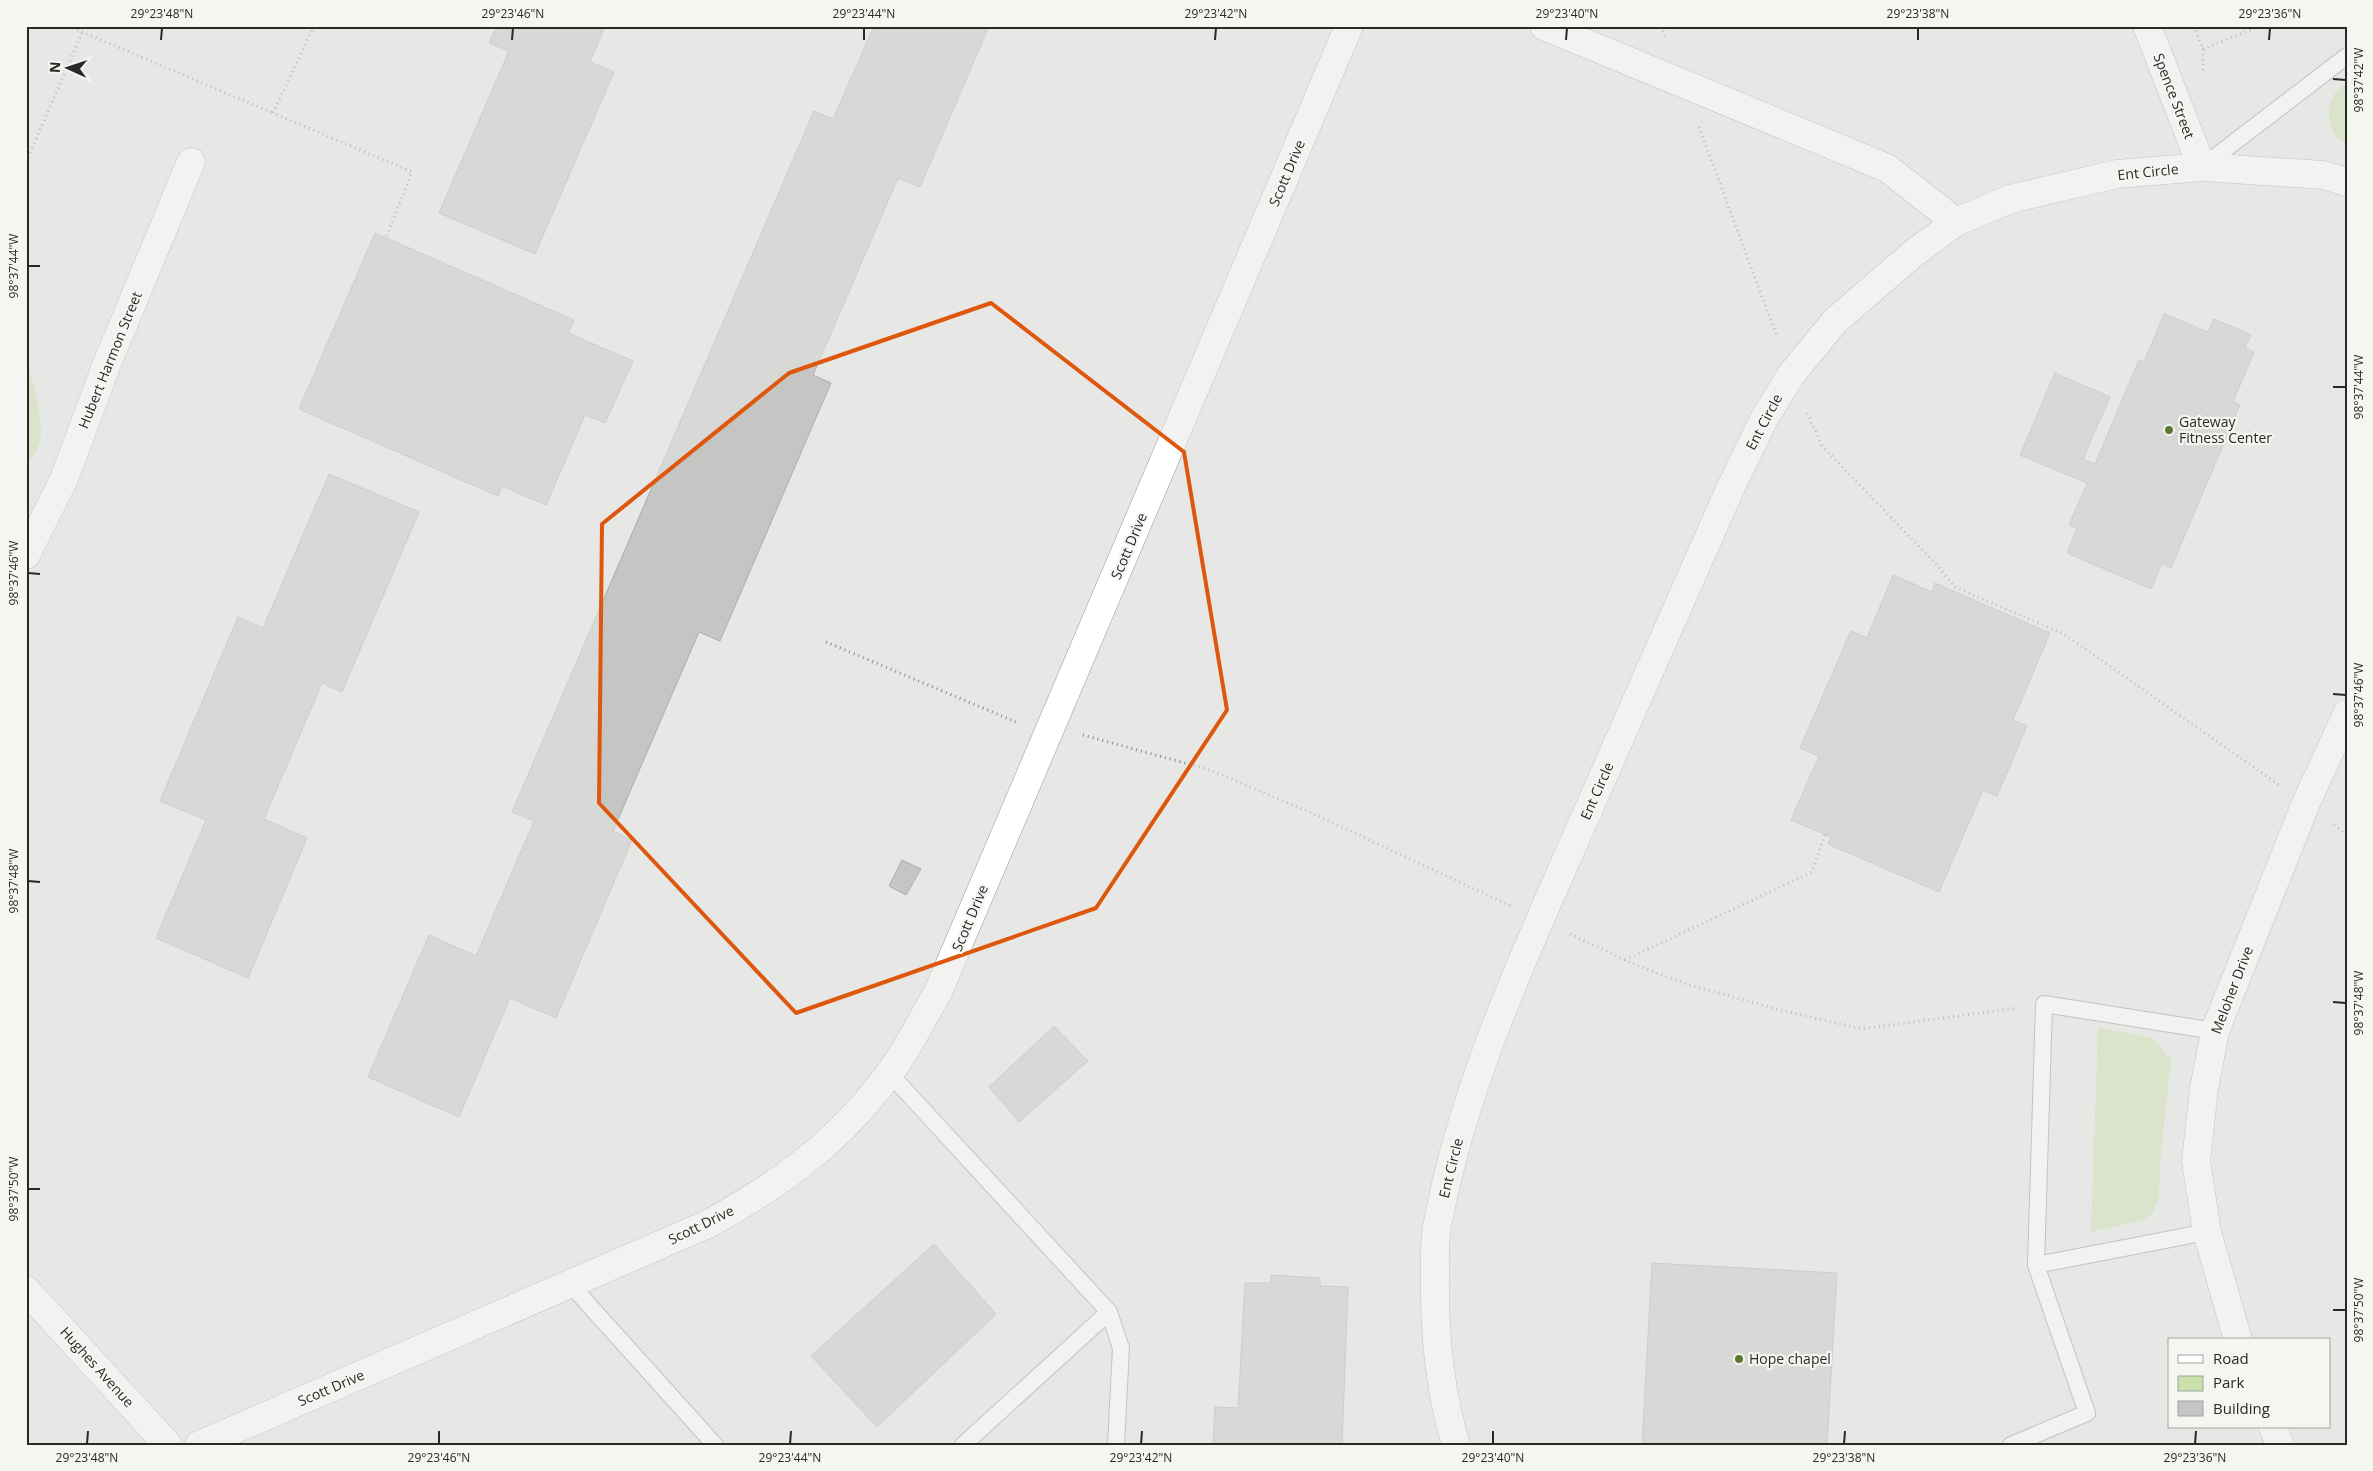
<svg xmlns="http://www.w3.org/2000/svg" width="2373" height="1471" font-family="'Open Sans',sans-serif">
<rect width="100%" height="100%" fill="#e7e8e5"/>
<g fill="#cae1a9">
<path d="M2347,84V145C2343,142 2338,139 2335,135C2324,119 2328,91 2347,84Z"/>
<path d="M26,365C35,380 44,424 40,441C38,450 30,460 26,469Z"/>
<path d="M2098,1027L2152,1038L2171,1059L2160,1163L2159,1199L2154,1210L2148,1218L2140,1221L2091,1232Z"/>
</g>
<g fill="#c5c6c3" stroke="#adaeab">
<path d="M497,26H605L590,62L614,72L535,254L439,213L509,51L489,43Z"/>
<path d="M874,26H989L920,187L898,178L813,375L831,383L720,641L699,632L613,831L632,840L556,1018L510,998L459,1117L368,1077L429,935L476,956L534,821L512,812L814,111L833,119Z"/>
<path d="M375,233L574,320L568,333L633,361L605,423L585,415L546,505L502,486L498,496L299,409Z"/>
<path d="M2164,314L2208,332L2214,319L2251,335L2245,348L2254,352L2233,402L2240,405L2171,568L2162,563L2151,589L2067,553L2077,529L2069,525L2087,483L2020,455L2055,373L2110,397L2083,459L2095,464L2139,360L2144,362Z"/>
<path d="M329,474L419,512L342,692L322,683L264,819L307,838L248,978L156,938L206,820L160,801L238,617L263,628Z"/>
<path d="M1893,575L1932,592L1935,583L2050,633L2013,720L2027,726L1997,796L1983,790L1939,892L1828,844L1831,837L1791,820L1819,756L1800,748L1851,631L1867,638Z"/>
<path d="M902,860L921,869L906,895L889,886Z"/>
<path d="M1054,1026L1088,1061L1019,1122L989,1087Z"/>
<path d="M934,1244L996,1314L877,1427L811,1356Z"/>
<path d="M1652,1263L1837,1273L1827,1445H1642Z"/>
<path d="M1271,1275L1320,1278V1286L1348,1287L1342,1445H1213L1215,1407L1238,1408L1245,1283H1271Z"/>
</g>
<g fill="none" stroke-linecap="round" stroke-linejoin="round">
<defs>
<g id="lane">
<path d="M2202,167L2347,56"/>
<path d="M890,1074L1109,1312L1121,1348L1116,1445"/>
<path d="M2036,1265L2207,1232"/>
<path d="M570,1284L715,1445"/>
<path d="M963,1445L1109,1312"/>
<path d="M2011,1445L2087,1413L2036,1265L2044,1004L2215,1031"/>
</g>
<g id="street">
<path d="M1544,26L1887,168L1956,222"/>
<path d="M2147,26L2202,167"/>
<path d="M26,555L64,479L108,361L191,162"/>
<path d="M26,1290L168,1445"/>
<path d="M2238,1340L2207,1232L2196,1161L2204,1089L2215,1031L2306,803L2347,714"/>
<path d="M2273,1427L2280,1445"/>
<path d="M199,1445L708,1224C782,1183 838,1143 889,1074C908,1049 922,1019 938,992L1349,26"/>
<path d="M1456,1445C1439,1389 1434,1331 1435,1273C1435,1258 1434,1242 1437,1227C1461,1095 1517,971 1571,849C1624,729 1677,609 1730,489L1764,419L1791,375L1835,321L1914,253L1956,222L2010,199L2117,174L2202,167L2323,175L2347,182"/>
</g>
</defs>
<use href="#lane" stroke="#979895" stroke-width="18"/>
<use href="#street" stroke="#979895" stroke-width="29"/>
<g stroke="#888986" stroke-width="3" stroke-dasharray="1 4" stroke-linecap="butt">
<path d="M68,26L273,113"/>
<path d="M314,26L273,113L412,172L386,238"/>
<path d="M1661,26L1666,40"/>
<path d="M2194,26L2203,49V71"/>
<path d="M2203,49L2260,26"/>
<path d="M1699,127L1777,337"/>
<path d="M26,162L82,33"/>
<path d="M1807,413L1822,446L1936,564L1955,587L2064,634L2279,785"/>
<path d="M826,642L1016,722"/>
<path d="M1083,735L1210,770L1307,811L1511,906"/>
<path d="M2334,825L2347,835"/>
<path d="M1570,934L1636,965L1689,985L1777,1009L1862,1029L2017,1008"/>
<path d="M1625,960L1812,872L1825,834"/>
</g>
<use href="#lane" stroke="#fff" stroke-width="16"/>
<use href="#street" stroke="#fff" stroke-width="28"/>
</g>
<path d="M0 0H2373V1471H0ZM991,303L1184,452L1227,710L1096,908L796,1013L599,803L602,524L789,373Z" fill="#e7e8e5" fill-opacity=".55" fill-rule="evenodd"/>
<path fill="none" stroke="#de570d" stroke-width="4" stroke-linejoin="round" d="M991,303L1184,452L1227,710L1096,908L796,1013L599,803L602,524L789,373Z"/>
<path fill="none" stroke="#292a28" stroke-width="2" d="M161,40L162,28M512,40L513,28M864,40V28M1215,40L1216,28M1566,40L1567,28M1918,40V28M2269,40L2270,28M2333,79L2346,80M28,266H40M2333,387H2346M28,573L40,574M2333,694L2346,695M28,881L40,882M2333,1002L2346,1003M28,1189H40M2333,1310H2346M87,1444L88,1431M439,1444V1431M790,1444L791,1431M1141,1444L1142,1431M1493,1444V1431M1844,1444L1845,1431M2195,1444L2196,1431"/>
<g fill="#5e792d" stroke="#f4f6f2" stroke-width="2">
<circle cx="2169" cy="430" r="5"/>
<circle cx="1739" cy="1359" r="5"/>
</g>
<g text-anchor="middle" stroke-width="4.5" stroke-linejoin="round" paint-order="stroke">
<g font-size="14" fill="#292a28" stroke="#f4f6f2">
<text transform="translate(2174 96) rotate(69)" y="5">Spence Street</text>
<text transform="translate(2148 172) rotate(-6)" y="5">Ent Circle</text>
<text transform="translate(1287 173) rotate(-67)" y="5">Scott Drive</text>
<text transform="translate(110 360) rotate(-68)" y="5">Hubert Harmon Street</text>
<text transform="translate(1764 422) rotate(-62)" y="5">Ent Circle</text>
<text transform="translate(1129 546) rotate(-67)" y="5">Scott Drive</text>
<text transform="translate(1597 791) rotate(-66)" y="5">Ent Circle</text>
<text transform="translate(970 918) rotate(-67)" y="5">Scott Drive</text>
<text transform="translate(2232 990) rotate(-69)" y="5">Meloher Drive</text>
<text transform="translate(1451 1168) rotate(-76)" y="5">Ent Circle</text>
<text transform="translate(701 1225) rotate(-26)" y="5">Scott Drive</text>
<text transform="translate(97 1367) rotate(48)" y="5">Hughes Avenue</text>
<text transform="translate(331 1388) rotate(-23)" y="5">Scott Drive</text>
</g>
<g font-size="14" fill="#292a28" stroke="#f4f6f2" text-anchor="start">
<text x="2179" y="427">Gateway<tspan x="2179" dy="16">Fitness Center</tspan></text>
<text x="1749" y="1364">Hope chapel</text>
</g>
</g>
<rect width="2373" height="1471" fill="none" stroke="#f4f6f2" stroke-width="55"/>
<rect x="2168" y="1338" width="162" height="90" fill="#f4f6f2" stroke="#a3a4a1"/>
<rect x="2178" y="1355" width="25" height="8" fill="#ffffff" stroke="#a3a4a1"/>
<text x="2213" y="1364" font-size="15" fill="#292a28">Road</text>
<rect x="2178" y="1376" width="25" height="15" fill="#cae1a9" stroke="#a3a4a1"/>
<text x="2213" y="1388" font-size="15" fill="#292a28">Park</text>
<rect x="2178" y="1401" width="25" height="15" fill="#c5c6c3" stroke="#a3a4a1"/>
<text x="2213" y="1414" font-size="15" fill="#292a28">Building</text>
<g transform="translate(68 68) rotate(273)" stroke="#f4f6f2" stroke-width="4" paint-order="stroke">
<path d="M0-4L9 19L0 12L-9 19Z" fill="#292a28"/>
<text y="-8" font-size="14" font-weight="bold" text-anchor="middle" fill="#292a28">N</text>
</g>
<rect x="28" y="28" width="2318" height="1416" fill="none" stroke="#292a28" stroke-width="2"/>
<g font-size="12" text-anchor="middle" fill="#292a28">
<text x="162" y="18">29°23'48"N</text>
<text x="513" y="18">29°23'46"N</text>
<text x="864" y="18">29°23'44"N</text>
<text x="1216" y="18">29°23'42"N</text>
<text x="1567" y="18">29°23'40"N</text>
<text x="1918" y="18">29°23'38"N</text>
<text x="2270" y="18">29°23'36"N</text>
<text transform="translate(2359 80) rotate(-90)" y="4">98°37'42"W</text>
<text transform="translate(14 266) rotate(-90)" y="4">98°37'44"W</text>
<text transform="translate(2359 387) rotate(-90)" y="4">98°37'44"W</text>
<text transform="translate(14 573) rotate(-90)" y="4">98°37'46"W</text>
<text transform="translate(2359 695) rotate(-90)" y="4">98°37'46"W</text>
<text transform="translate(14 881) rotate(-90)" y="4">98°37'48"W</text>
<text transform="translate(2359 1003) rotate(-90)" y="4">98°37'48"W</text>
<text transform="translate(14 1189) rotate(-90)" y="4">98°37'50"W</text>
<text transform="translate(2359 1310) rotate(-90)" y="4">98°37'50"W</text>
<text x="87" y="1462">29°23'48"N</text>
<text x="439" y="1462">29°23'46"N</text>
<text x="790" y="1462">29°23'44"N</text>
<text x="1141" y="1462">29°23'42"N</text>
<text x="1493" y="1462">29°23'40"N</text>
<text x="1844" y="1462">29°23'38"N</text>
<text x="2195" y="1462">29°23'36"N</text>
</g>
</svg>
